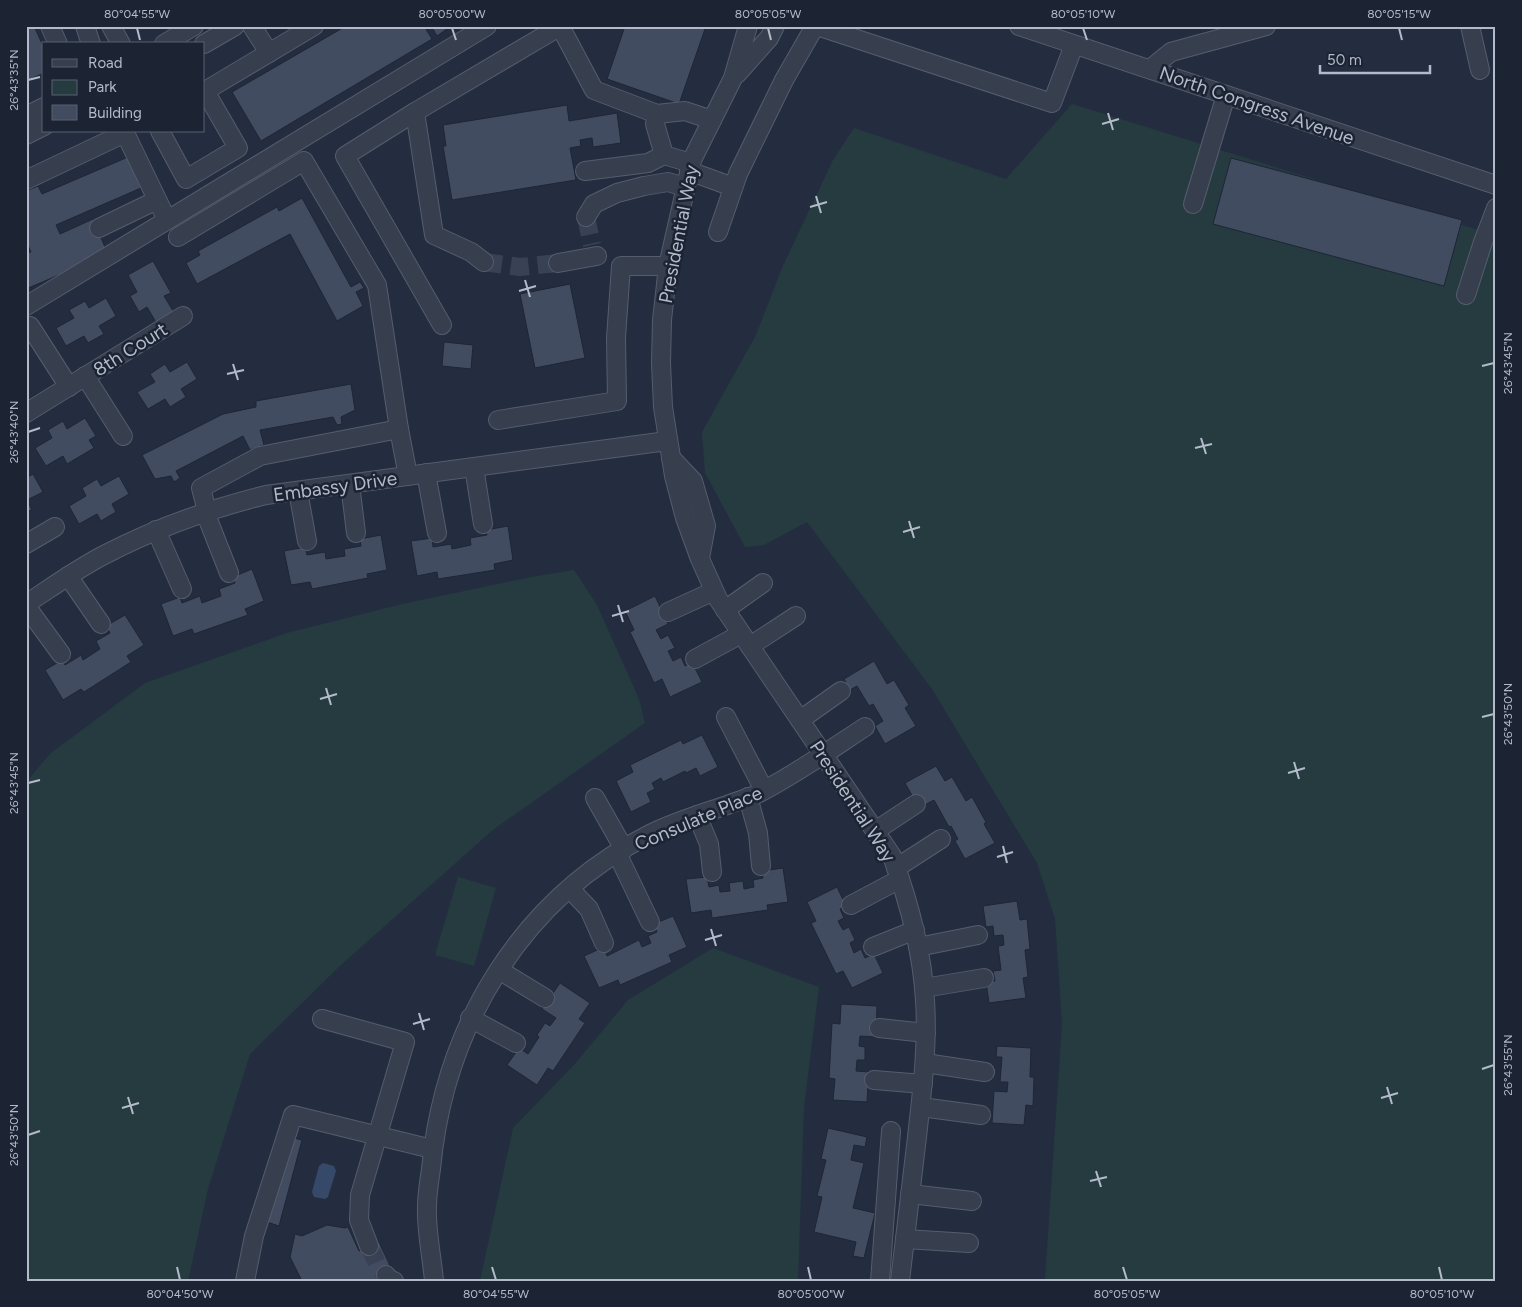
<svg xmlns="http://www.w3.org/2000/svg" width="1522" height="1307" font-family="Figtree,sans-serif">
<rect width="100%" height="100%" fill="#232d3f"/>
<g fill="#253b40">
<path d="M1072,104L1488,233L1496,239V1281H1045L1062,1023L1055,919L1037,863L932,689L807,522L764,545L745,547L705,473L702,432L756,335L782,268L833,160L854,128L1006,179Z"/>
<path d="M574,570L597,605L639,699L645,723L494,829L342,964L250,1054L208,1189L188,1281H26V782L51,753L145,683L287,633L402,604L531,577Z"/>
<path d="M458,877L496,888L474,966L435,955Z"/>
<path d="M713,948L819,987L804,1107L798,1281H480L513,1128L574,1065L628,1000Z"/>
</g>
<path fill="#374969" d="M323,1163L334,1166L336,1171L328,1197L325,1199L314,1197L312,1192L319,1166Z"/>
<g fill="#414c61" stroke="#1e2636">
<path d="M26,26H34L44,48V73L26,81Z"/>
<path d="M346,26H424L432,39L261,141L232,92Z"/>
<path d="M431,26H451L437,36Z"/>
<path d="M625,26H706L679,104L607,79Z"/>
<path d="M567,105L569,121L617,113L621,143L593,147L592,138L580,140L581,146L570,148L576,180L452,200L443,146H446L443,125Z"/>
<path d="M128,157L141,188L56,225L60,234L93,219L108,254L26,289V253L31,252L26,241V191L38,186L42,194Z"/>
<path d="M1231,158L1462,220L1444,286L1213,224Z"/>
<path d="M302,198L351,287L360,282L364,288L356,292L363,306L337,321L290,234L197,284L186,263L200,255L198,251L277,207L279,211Z"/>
<path d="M153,261L171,293L164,296L175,314L157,324L147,307L139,312L130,296L137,292L128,275Z"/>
<path d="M570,284L585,358L535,368L520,294Z"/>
<path d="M106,298L116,316L99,326L104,334L88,343L84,336L66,346L56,328L74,318L69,310L85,301L89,308Z"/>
<path d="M444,342L473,345L471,369L442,366Z"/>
<path d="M187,362L197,379L181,389L186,397L170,407L165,399L148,409L137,392L155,382L150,374L165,364L170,372Z"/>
<path d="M351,384L355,410L341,417L342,424L337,425L333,417L260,430L264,445L250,450L243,436L176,471L180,478L174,482L171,476L155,479L142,455L223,414L256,407V401Z"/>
<path d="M85,418L96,436L89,440L94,448L67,464L63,456L46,466L35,448L52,438L48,430L63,421L67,429Z"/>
<path d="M33,474L43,492L27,500L32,510L26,512V478Z"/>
<path d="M119,476L129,494L112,504L116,512L101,521L97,514L79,524L69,506L86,496L82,488L97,479L101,486Z"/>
<path d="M508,526L513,560L494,564L495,570L438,579L437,572L417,576L411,541L432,538L433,547L451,544L452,549L471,545L470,538L487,535L486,530Z"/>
<path d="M381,535L387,570L367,574L368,578L312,589L310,582L291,585L284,551L305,547L307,555L325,552L326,559L345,556L344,549L361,546L360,539Z"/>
<path d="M252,569L264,601L245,609L248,615L194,634L192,629L173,636L161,604L180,597L182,603L200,596L202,603L221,596L219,589L235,583L233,577Z"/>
<path d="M655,596L668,624L656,630L661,639L668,635L675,648L668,651L673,661L681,657L685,666L692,662L702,682L670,697L662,679L654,683L630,632L634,630L625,611Z"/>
<path d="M125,615L144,645L127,656L131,662L84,692L81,689L63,700L45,670L62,660L65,665L81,655L83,660L100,649L96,641L110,633L106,626Z"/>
<path d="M874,661L887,684L894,680L909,705L905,708L916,726L885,744L875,726L883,721L873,704L869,706L857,686L850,690L844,679Z"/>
<path d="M702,735L718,767L700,776L696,768L686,773L685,771L663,782L661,778L652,783L655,789L647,793L651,802L631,812L616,781L633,772L630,765L681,740L683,744Z"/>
<path d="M936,766L945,781L952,777L966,801L972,797L986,822L984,824L995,843L965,859L955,841L958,839L951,826L949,827L934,800L919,808L905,783Z"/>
<path d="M783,868L788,902L767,905L768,910L712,918L711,910L691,913L686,879L707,877L709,887L719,885L720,892L730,891L729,883L743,881L744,889L754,887L753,880L763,878L762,871Z"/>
<path d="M837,887L846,906L840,909L844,918L838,921L843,930L849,927L855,940L850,943L854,953L861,949L865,958L874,954L883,973L852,988L843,971L836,974L811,923L816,921L807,902Z"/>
<path d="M1017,901L1020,920L1027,919L1030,949L1025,950L1028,977L1023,978L1026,998L989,1003L986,982L995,981L993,971L1001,970L998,946L1004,945L1003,935L994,936L993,926L986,927L983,906Z"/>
<path d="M673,916L687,947L669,955L672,962L620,985L618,980L599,988L584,956L604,947L607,956L639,940L642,947L651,943L648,936L657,932L654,924Z"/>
<path d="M560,983L590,1003L579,1019L585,1023L553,1071L548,1068L537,1085L507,1065L519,1048L528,1054L539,1037L537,1035L545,1023L550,1026L556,1018L542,1009Z"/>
<path d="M841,1004L877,1006L876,1037L860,1036L859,1046L865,1047V1060H857L856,1071L869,1072L867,1102L833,1100L835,1079L829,1078L832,1023L840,1024Z"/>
<path d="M997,1046L1031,1048L1030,1077H1034L1033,1106L1026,1105L1024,1125L992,1123L994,1091L1007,1092L1008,1082H1000L1002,1057H996Z"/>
<path d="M828,1128L867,1137L865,1147L854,1145L851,1160L864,1163L853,1208L875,1213L864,1258L853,1256L856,1242L814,1232L822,1197L817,1196L826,1160L821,1159Z"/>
<path d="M290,1137L302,1140L279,1226L267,1222Z"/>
<path d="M327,1225L345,1228L348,1227L359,1251L379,1242L393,1272L378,1279V1281H302L290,1257L295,1234L302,1236Z"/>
</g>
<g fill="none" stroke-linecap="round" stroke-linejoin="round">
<g stroke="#394254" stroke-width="18" stroke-dasharray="18 9" stroke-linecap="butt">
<path d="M586,217L592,245"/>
<path d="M484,262L520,267L558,263"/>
<path d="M369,1246L379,1268L386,1275"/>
</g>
<defs>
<g id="minor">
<path d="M50,26L58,44"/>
<path d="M85,26L91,44"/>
<path d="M111,26L121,44"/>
<path d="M252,26L269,53"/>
<path d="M560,26L594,90L657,114"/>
<path d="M748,26L733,78L692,160L668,266L662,320L661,363L663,407L674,476L685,518L700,559L718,599L892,856C909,902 922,950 925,1000C928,1046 922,1091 917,1137C911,1185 906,1233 900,1281"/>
<path d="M817,26L1052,103L1074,45"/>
<path d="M1019,26L1496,185"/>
<path d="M1470,26L1480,70"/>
<path d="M164,44L194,26"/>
<path d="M204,44L235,26"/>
<path d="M1150,69L1171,52L1266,26"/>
<path d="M737,74L769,38L775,26"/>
<path d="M205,91L314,26"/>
<path d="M415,112L345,156L442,325"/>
<path d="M26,116L44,107"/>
<path d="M160,131L186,179L238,148L205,91H204"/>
<path d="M26,135L44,126"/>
<path d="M691,163L664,155L655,124L657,114L685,111L712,120"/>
<path d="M585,171L648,163L664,155"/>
<path d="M689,171L733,187"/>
<path d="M26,180L125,133L167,220"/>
<path d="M1193,204L1226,95"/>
<path d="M586,217L594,204L617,193L644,186L668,182L685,187"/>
<path d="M99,228L157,200"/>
<path d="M718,232L738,174L784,80L815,26"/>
<path d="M178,237L304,161L377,285L399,429"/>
<path d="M484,262L471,252L434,235L415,112L559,27"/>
<path d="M558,263L597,256"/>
<path d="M1466,295L1483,242L1496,208"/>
<path d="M26,306L487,26"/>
<path d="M30,326L69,387"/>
<path d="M85,376L123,436"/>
<path d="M26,413L183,316"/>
<path d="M498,420L617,401L616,338L621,266H668"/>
<path d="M671,458L693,481L706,526L700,558"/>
<path d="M474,467L483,524"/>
<path d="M426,473L437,533"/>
<path d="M350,484L356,533"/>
<path d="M298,491L307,541"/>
<path d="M207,511L201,488L260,456L399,429L408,476"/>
<path d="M205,512L229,573"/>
<path d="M156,530L182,589"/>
<path d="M26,544L55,527"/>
<path d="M68,576L101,624"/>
<path d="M26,604C52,587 77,569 104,555C156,528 209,509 266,495L667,441"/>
<path d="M26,606L61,654"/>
<path d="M725,610L763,583"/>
<path d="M668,612L714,591"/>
<path d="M750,646L796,616"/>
<path d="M695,659L741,634"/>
<path d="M726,717L764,790"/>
<path d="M800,720L841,691"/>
<path d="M748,797L758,833L761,866"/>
<path d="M595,798L624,849"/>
<path d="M697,815L709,844L712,872"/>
<path d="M875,831L916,804"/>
<path d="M617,853L650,922"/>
<path d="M896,868L941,839"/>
<path d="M570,889L589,909L604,943"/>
<path d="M851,905L900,879"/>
<path d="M873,947L915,930"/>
<path d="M918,947L978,935"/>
<path d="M499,970L545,998"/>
<path d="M924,988L984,978"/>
<path d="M470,1018L516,1043"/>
<path d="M322,1019L405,1042L360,1195L359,1220L369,1246"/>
<path d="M879,1028L926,1033"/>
<path d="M925,1063L985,1072"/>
<path d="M874,1080L923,1084"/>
<path d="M921,1107L981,1115"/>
<path d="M910,1194L972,1201"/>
<path d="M905,1239L969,1243"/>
<path d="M386,1275L390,1280L394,1281"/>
<path d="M245,1281L254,1236L293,1115L432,1149"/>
<path d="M434,1281C432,1257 426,1231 427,1207C427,1195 429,1182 431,1169C444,1027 521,899 650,834C676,821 704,813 730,804C740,800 750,798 759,793C796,774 830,750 865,727"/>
<path d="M880,1281L891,1131"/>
</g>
</defs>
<use href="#minor" stroke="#555d6d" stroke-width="20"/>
<use href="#minor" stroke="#373f4f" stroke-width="18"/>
</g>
<path fill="none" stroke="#b3baca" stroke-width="2" d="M137,28L140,40M452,28L456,40M768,28L771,40M1083,28L1087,40M1399,28L1402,40M28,80L40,77M1108,113L1113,130M1102,124L1119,119M816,196L821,213M810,207L827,202M525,280L530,297M519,291L536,286M233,364L238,380M1482,366L1494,363M227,374L244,370M28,432L40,428M1201,438L1206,454M1195,448L1212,444M909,521L914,538M903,532L920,527M618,605L623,622M612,616L629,611M326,688L331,705M320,699L337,694M1482,717L1494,714M1294,762L1299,779M1288,773L1305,768M28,783L40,780M1003,846L1007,863M997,857L1013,852M711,929L716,946M705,940L722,935M419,1013L424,1030M413,1024L430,1019M1482,1069L1494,1065M1387,1087L1392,1104M128,1097L133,1114M1381,1098L1398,1093M122,1108L139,1103M28,1135L40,1131M1096,1171L1101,1187M1090,1181L1107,1177M177,1267L180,1280M492,1267L496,1280M808,1267L811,1280M1123,1267L1127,1280M1439,1267L1442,1280"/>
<g text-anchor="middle" stroke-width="5" stroke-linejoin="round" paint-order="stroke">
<g font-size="19" fill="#b3baca" stroke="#1c2434">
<text transform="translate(1257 105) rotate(19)" y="7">North Congress Avenue</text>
<text transform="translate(678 234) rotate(-79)" y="7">Presidential Way</text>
<text transform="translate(130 349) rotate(-32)" y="7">8th Court</text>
<text transform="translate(335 486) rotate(-8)" y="7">Embassy Drive</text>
<text transform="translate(853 801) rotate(57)" y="7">Presidential Way</text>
<text transform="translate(698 818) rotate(-23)" y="7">Consulate Place</text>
</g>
</g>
<rect width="1522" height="1307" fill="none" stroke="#1c2434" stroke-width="55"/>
<rect x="42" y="42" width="162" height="90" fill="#1c2434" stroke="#586070"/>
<rect x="52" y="59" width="25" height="8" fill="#373f4f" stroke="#586070"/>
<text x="88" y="68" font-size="15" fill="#b3baca">Road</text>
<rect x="52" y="80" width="25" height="15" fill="#253b40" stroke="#586070"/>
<text x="88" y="92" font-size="15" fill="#b3baca">Park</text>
<rect x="52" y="105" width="25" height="15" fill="#414c61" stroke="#586070"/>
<text x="88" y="118" font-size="15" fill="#b3baca">Building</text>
<path d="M1320 65v8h110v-8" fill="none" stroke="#b3baca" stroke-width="2.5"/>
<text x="1327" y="65" font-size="15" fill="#b3baca" stroke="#1c2434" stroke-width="4" paint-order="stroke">50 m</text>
<rect x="28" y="28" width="1466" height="1252" fill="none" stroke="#b3baca" stroke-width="2"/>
<g font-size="12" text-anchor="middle" fill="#b3baca">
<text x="137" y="18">80°04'55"W</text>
<text x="452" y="18">80°05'00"W</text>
<text x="768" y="18">80°05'05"W</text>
<text x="1083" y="18">80°05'10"W</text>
<text x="1399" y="18">80°05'15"W</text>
<text transform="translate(14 80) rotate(-90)" y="4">26°43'35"N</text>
<text transform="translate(1508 363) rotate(-90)" y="4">26°43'45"N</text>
<text transform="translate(14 432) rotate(-90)" y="4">26°43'40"N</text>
<text transform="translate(1508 714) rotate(-90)" y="4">26°43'50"N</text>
<text transform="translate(14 783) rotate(-90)" y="4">26°43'45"N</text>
<text transform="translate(1508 1065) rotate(-90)" y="4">26°43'55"N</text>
<text transform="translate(14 1135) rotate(-90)" y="4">26°43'50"N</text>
<text x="180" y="1298">80°04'50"W</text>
<text x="496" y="1298">80°04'55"W</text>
<text x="811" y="1298">80°05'00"W</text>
<text x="1127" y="1298">80°05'05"W</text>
<text x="1442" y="1298">80°05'10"W</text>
</g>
</svg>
